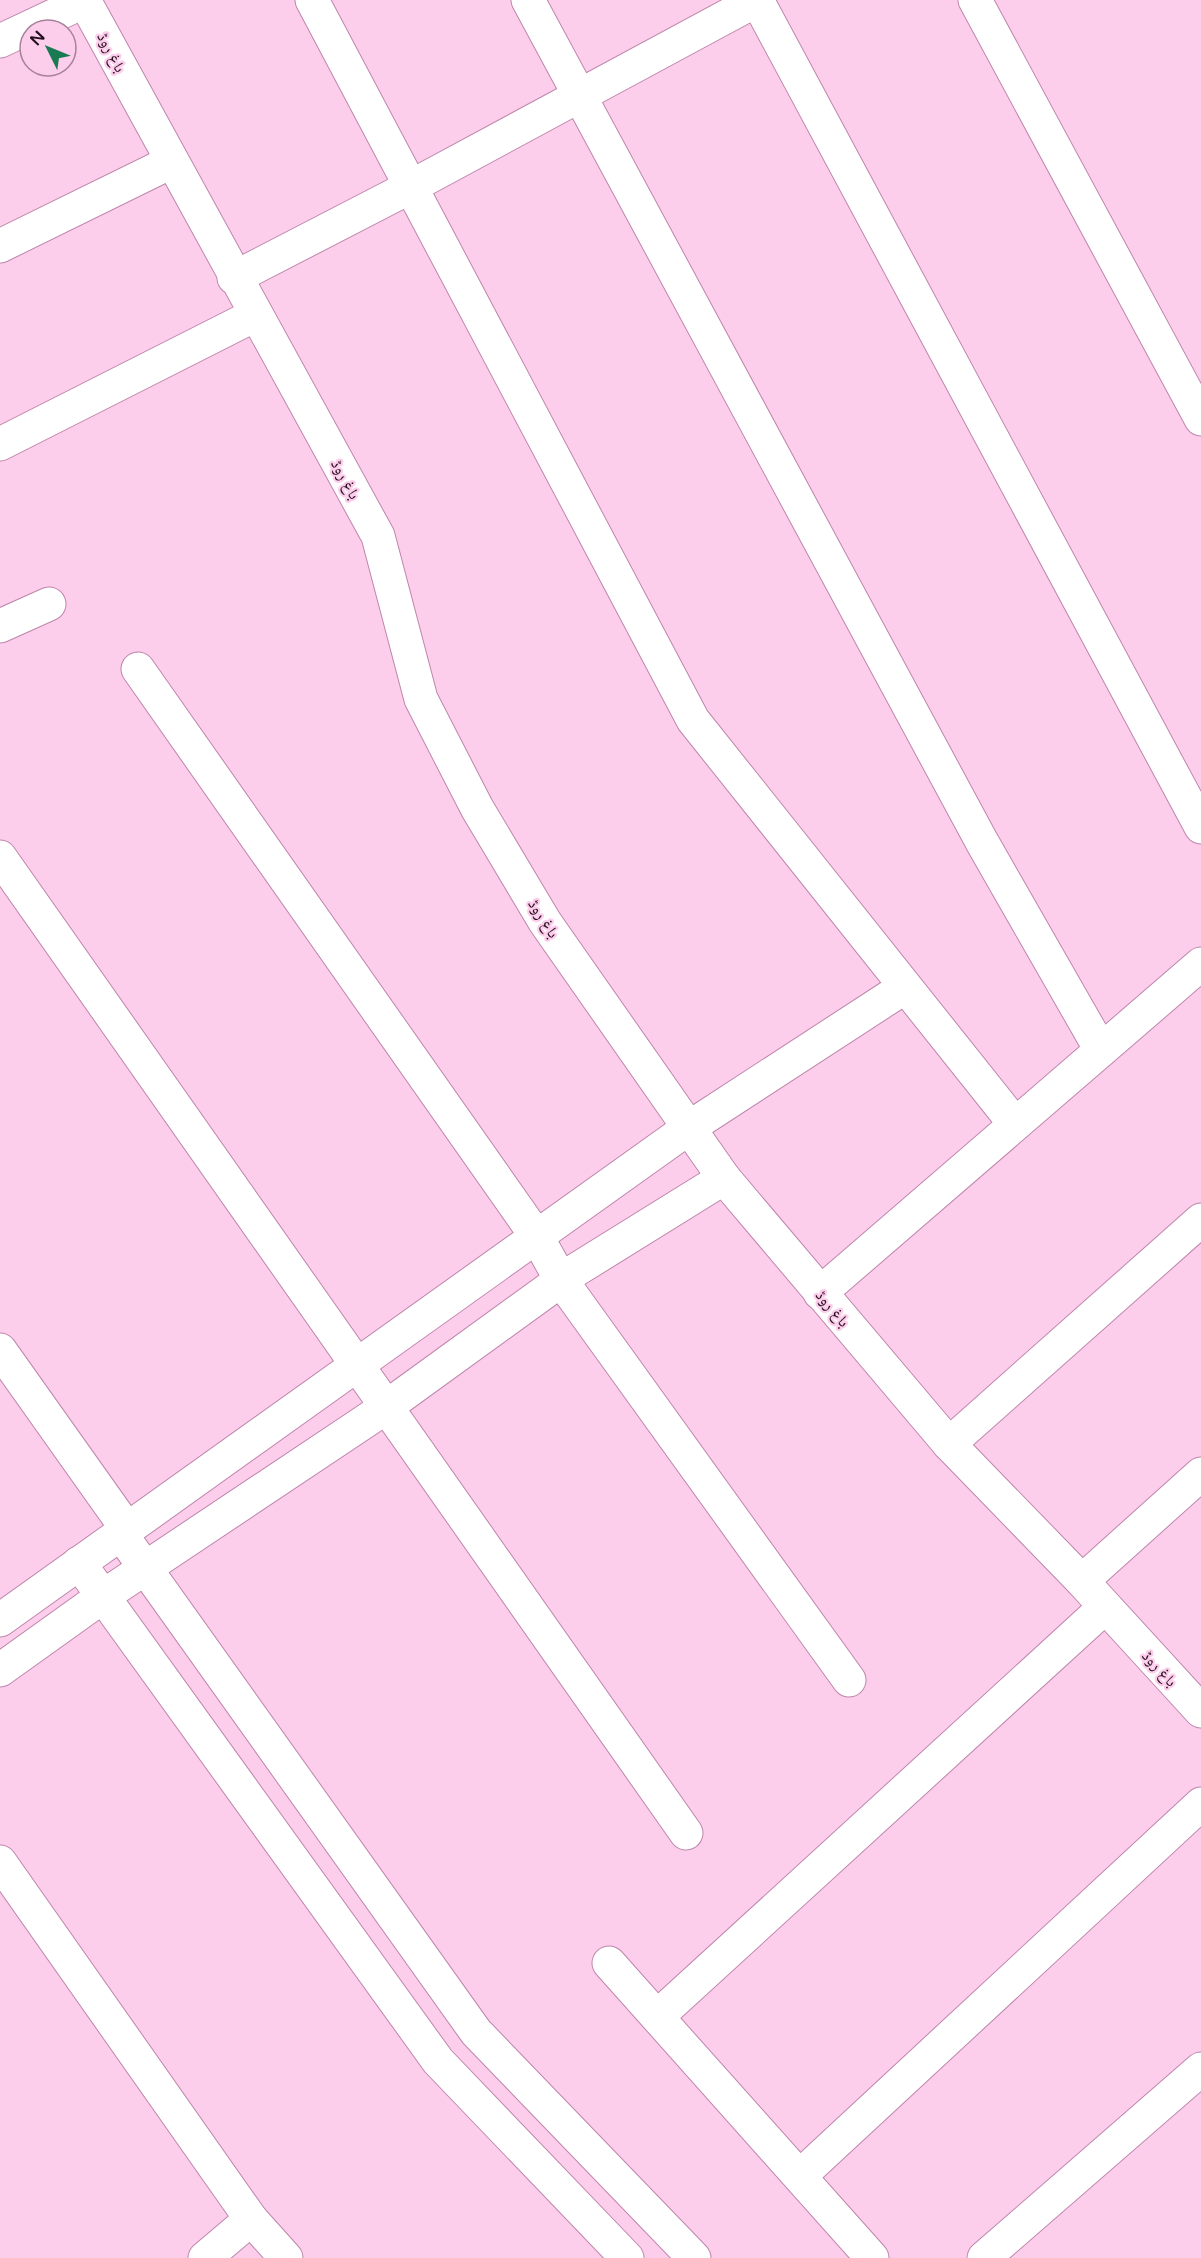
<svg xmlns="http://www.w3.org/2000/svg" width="1201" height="2258" font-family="'Varela Round','Noto Naskh Arabic',sans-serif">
<rect width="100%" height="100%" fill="#fdcdec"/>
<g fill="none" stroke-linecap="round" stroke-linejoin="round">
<defs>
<g id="minor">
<path d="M84,0L378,536L421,699L477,808L545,922L724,1178L949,1444L1082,1581L1201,1711"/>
<path d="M312,0L693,720L1015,1124"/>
<path d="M528,0L982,842L1101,1050"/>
<path d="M757,0L1201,827"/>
<path d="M975,0L1201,419"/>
<path d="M0,41L85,1"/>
<path d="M0,246L171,162"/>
<path d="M234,278L412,186L757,0"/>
<path d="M0,444L255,315"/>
<path d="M0,626L49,604"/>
<path d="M138,669L537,1237L561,1280L849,1680"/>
<path d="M0,857L686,1833"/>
<path d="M820,1293L1201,964"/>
<path d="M0,1350L127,1529"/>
<path d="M949,1444L1201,1220"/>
<path d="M121,1534L476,2032L694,2258"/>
<path d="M79,1563L438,2061L627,2258"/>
<path d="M1082,1581L1201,1474"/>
<path d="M0,1620L690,1127L905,987"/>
<path d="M0,1670L102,1597L382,1410L571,1273L724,1178"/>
<path d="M0,1862L251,2219L286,2258"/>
<path d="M609,1963L872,2258"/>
<path d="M658,2016L1104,1608"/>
<path d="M800,2176L1201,1804"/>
<path d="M205,2258L251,2219"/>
<path d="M984,2258L1201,2069"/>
</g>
</defs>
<use href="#minor" stroke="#be86ab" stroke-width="35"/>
<use href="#minor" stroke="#fff" stroke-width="33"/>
</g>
<g text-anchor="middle" stroke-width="4.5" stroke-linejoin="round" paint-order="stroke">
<g font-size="16" fill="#240f1d" stroke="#fdcdec">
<text transform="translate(112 52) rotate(62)" y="6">باغ روڈ</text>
<text transform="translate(346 479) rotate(61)" y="6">باغ روڈ</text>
<text transform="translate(544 918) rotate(57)" y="6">باغ روڈ</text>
<text transform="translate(833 1308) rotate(50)" y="6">باغ روڈ</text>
<text transform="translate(1160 1668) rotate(47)" y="6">باغ روڈ</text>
</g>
</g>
<g transform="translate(48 48) rotate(313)"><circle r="28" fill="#fdcdec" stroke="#a68199" stroke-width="1.5"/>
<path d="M0-4.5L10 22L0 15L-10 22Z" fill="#1a7a51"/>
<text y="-9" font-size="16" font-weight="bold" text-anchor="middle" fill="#240f1d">N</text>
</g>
</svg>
